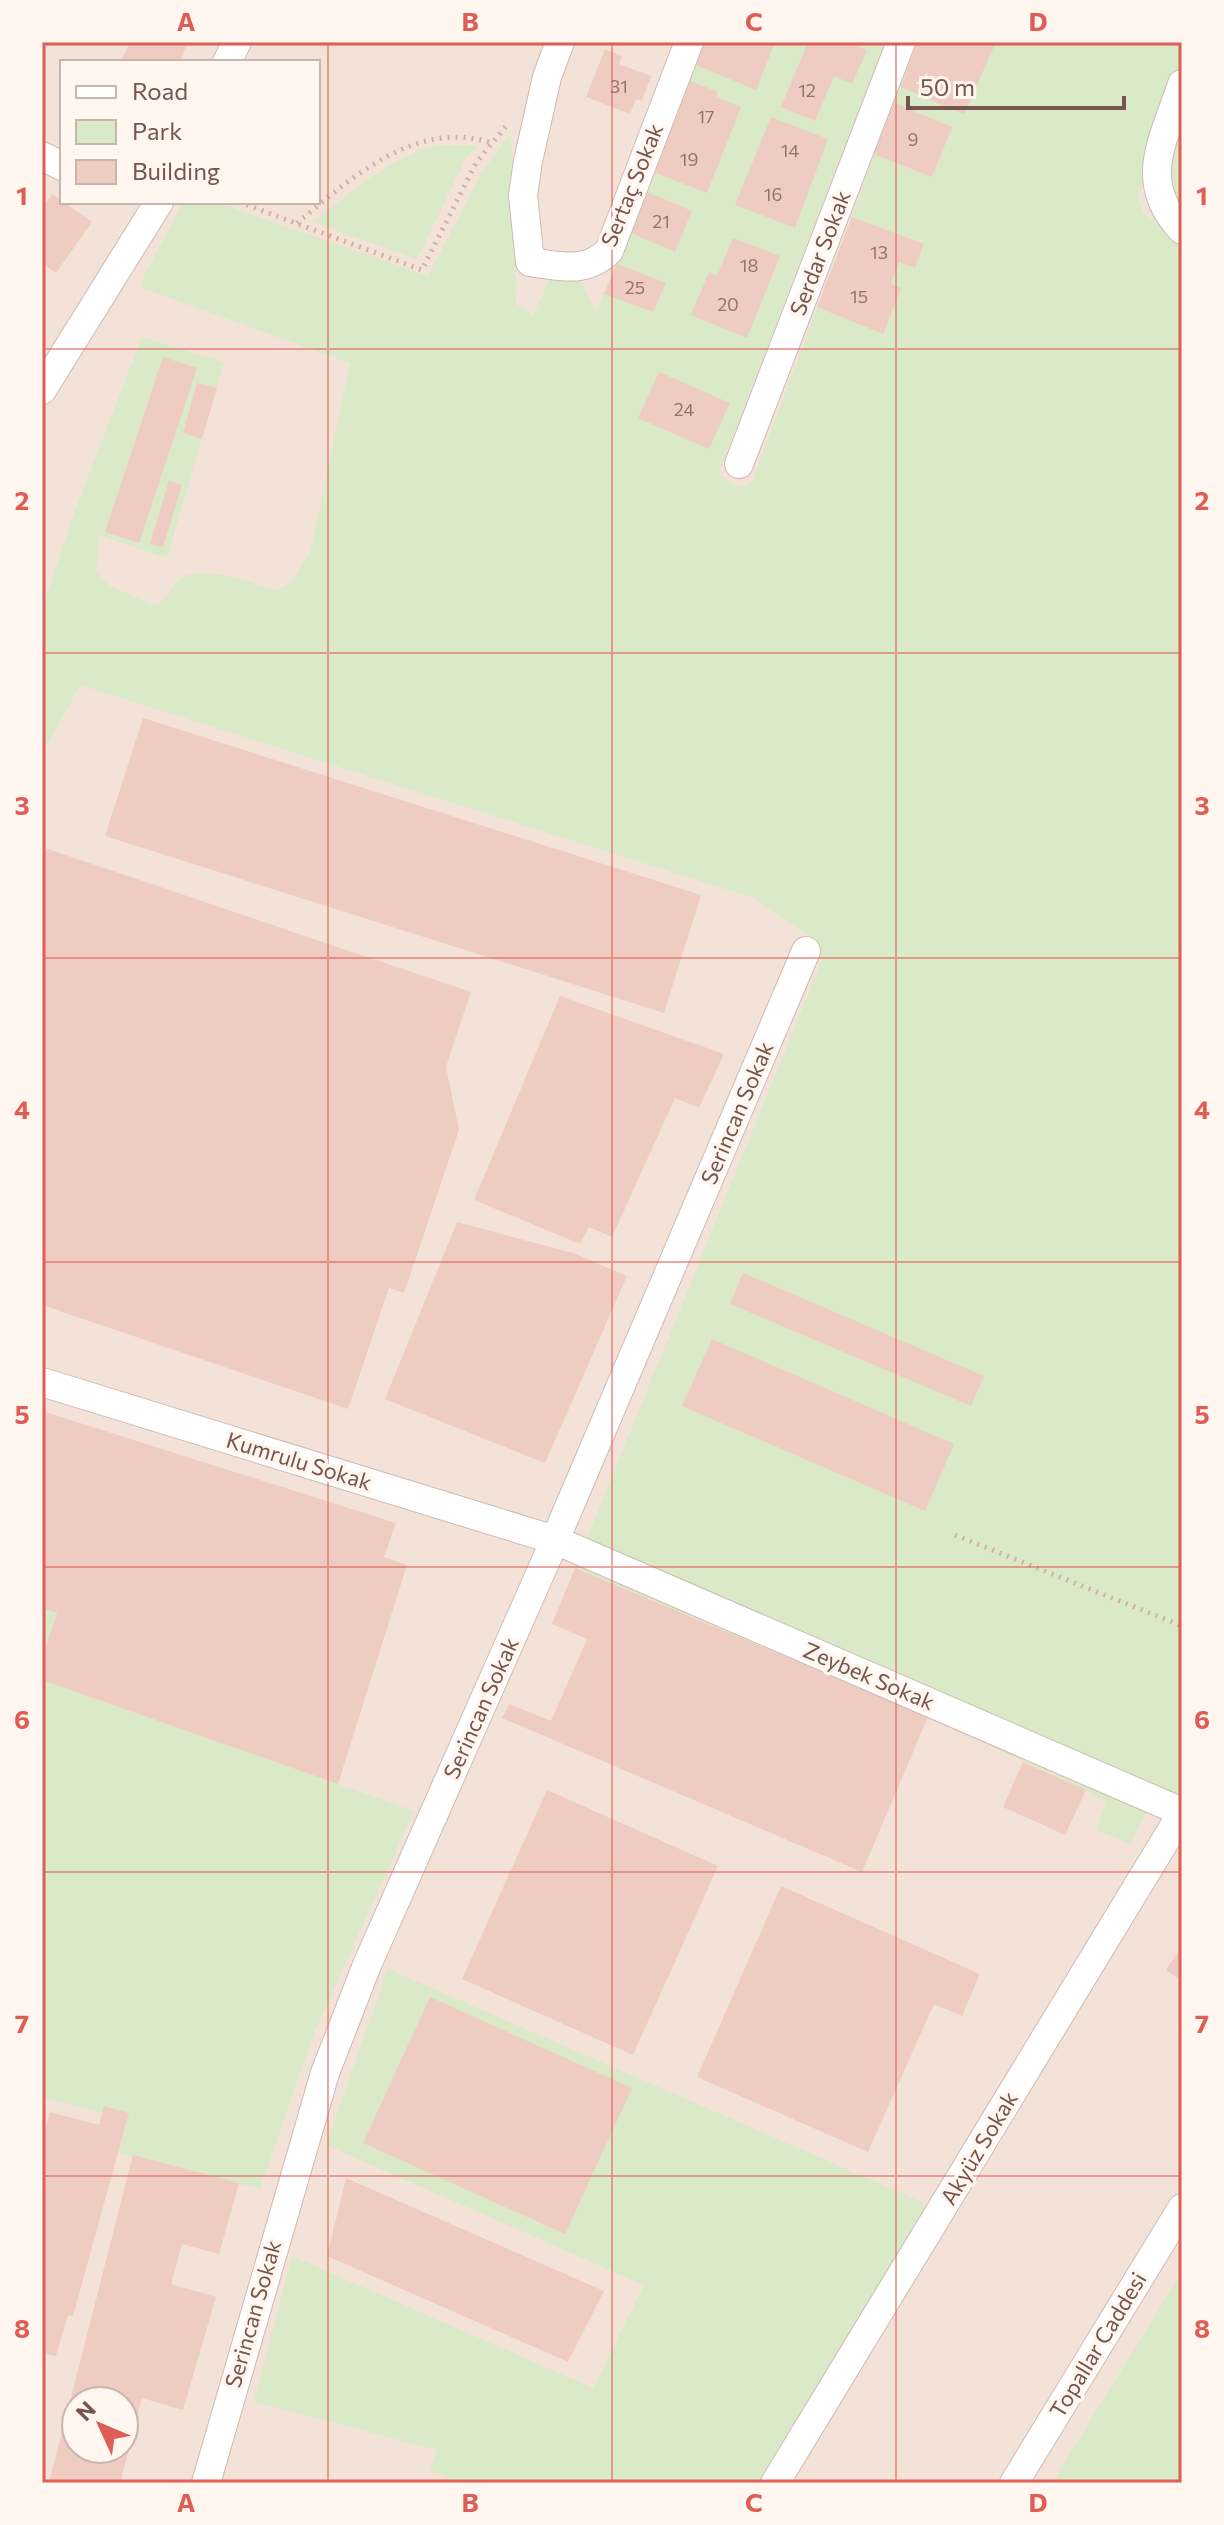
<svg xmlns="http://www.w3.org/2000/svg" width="1224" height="2525" font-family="Commissioner,sans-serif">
<rect width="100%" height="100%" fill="#fbf1e9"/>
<path fill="#f3e2d7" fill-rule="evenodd" d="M42,42H1182V2483H42ZM62,62H318V202H62ZM76,2401H124V2449H76Z"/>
<g fill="#dae9c7" fill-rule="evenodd">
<path d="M703,42H885L718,474L740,488L752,482L917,42H1182V64L1138,198L1144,214L1182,238V1796C1151,1796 1142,1818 1131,1844L1096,1830L1106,1803L1086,1790L928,1717L575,1568L822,960L816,941L754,898L80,685L42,754V609L73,516L142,337L224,362L167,558L99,535L96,572L110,586L155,606C169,597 166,594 176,583C194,560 252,583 275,591L292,582L311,550L350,363L142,288L144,276L183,202H215L428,276L481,174L511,132L516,304L533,315L552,275L579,280L596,311L647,192Z"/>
<path d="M1182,127V212L1176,208L1168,167Z"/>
<path d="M438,145H478L465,160L417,259L313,222C353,191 387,159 438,145Z"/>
<path d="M42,1608L57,1613L42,1658Z"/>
<path d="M42,1680L414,1811L314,2033L260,2189L119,2153L129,2113L105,2106L102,2113L42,2097Z"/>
<path d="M388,1969L922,2202L926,2212L919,2231L759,2483H446L448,2477L430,2470L437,2450L254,2402L292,2256L593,2388L644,2285L326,2145ZM430,1997L631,2088L565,2234L364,2143Z"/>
<path d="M1182,2272V2483H1052Z"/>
</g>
<g fill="#efccc2" fill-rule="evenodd">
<path d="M130,42H188L179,62H121Z"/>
<path d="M703,42H775L756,90L694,64Z"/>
<path d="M808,42H847L867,50L852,84L834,76L815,121L781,107Z"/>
<path d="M917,42H996L964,114L901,87Z"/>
<path d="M605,49L622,56L619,64L651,76L642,101L636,99L630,114L586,97Z"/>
<path d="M688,80L718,92L716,97L741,107L707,193L653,172Z"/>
<path d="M894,103L952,127L932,177L874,154Z"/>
<path d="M771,117L828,139L795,228L735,205Z"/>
<path d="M647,192L692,211L675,252L629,232Z"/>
<path d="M52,194L92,222L56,273L42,263V208Z"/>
<path d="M852,217L924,244L915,268L899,262L891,284L901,288L883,334L817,307Z"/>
<path d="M733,238L780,256L747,338L691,315L709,272L717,276Z"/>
<path d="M617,264L666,283L653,312L604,294Z"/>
<path d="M163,357L197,368L139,543L105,532Z"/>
<path d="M659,372L730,403L709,449L638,418Z"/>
<path d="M197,383L217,388L202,439L183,433Z"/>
<path d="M169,481L182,485L163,547L150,544Z"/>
<path d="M143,718L701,895L664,1013L105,836Z"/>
<path d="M42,847L471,992L446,1067L459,1130L404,1293L389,1288L348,1409L42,1305Z"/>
<path d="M560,996L724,1054L699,1108L675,1098L612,1237L589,1227L580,1244L474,1200Z"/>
<path d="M457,1222L573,1253L627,1276L545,1463L385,1399Z"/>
<path d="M743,1273L984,1376L971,1406L730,1304Z"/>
<path d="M712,1339L954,1444L925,1511L682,1406Z"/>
<path d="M42,1411L396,1523L384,1557L407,1565L338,1784L42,1680V1658L57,1613L42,1608Z"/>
<path d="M575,1568L928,1717L862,1872L502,1718L509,1704L551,1721L587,1639L552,1624Z"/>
<path d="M1023,1762L1086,1790L1065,1835L1003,1807Z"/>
<path d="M547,1790L718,1866L633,2055L462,1979Z"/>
<path d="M781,1886L980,1974L962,2016L934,2004L868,2152L697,2077Z"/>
<path d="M1182,1945V1981L1166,1970Z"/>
<path d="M430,1997L632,2088L565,2234L363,2143Z"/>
<path d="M104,2106L129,2113L73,2316L68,2315L56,2356L42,2353V2142L50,2112L99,2125Z"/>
<path d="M133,2155L239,2183L219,2254L182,2244L171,2284L216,2297L183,2410L142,2398L120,2483H49ZM76,2401H124V2449H76Z"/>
<path d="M346,2178L604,2291L568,2362L327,2256Z"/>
</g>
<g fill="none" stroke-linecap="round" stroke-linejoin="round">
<defs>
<g id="minor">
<path d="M560,42L547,77L528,161L523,195L530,262C561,266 585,274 609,251L689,42"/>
<path d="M227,62L237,42"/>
<path d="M1182,84C1164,140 1136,181 1182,230"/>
<path d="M42,156L62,166"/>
<path d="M42,390L159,202"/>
<path d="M739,464L901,42"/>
<path d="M42,1382L555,1540L1182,1812"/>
<path d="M206,2483L325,2073L367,1965L555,1540L806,951"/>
<path d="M775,2483L1182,1813"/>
<path d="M1014,2483L1182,2208"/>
</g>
</defs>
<use href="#minor" stroke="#cfbab1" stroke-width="30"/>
<g stroke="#d5afa5" stroke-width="5" stroke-dasharray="2 6" stroke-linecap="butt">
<path d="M239,202L422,270L476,163L506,126"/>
<path d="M297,223C351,178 417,118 492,143"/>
<path d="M955,1535L1182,1626"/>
</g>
<use href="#minor" stroke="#fff" stroke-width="28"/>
</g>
<path fill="none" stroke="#de5d55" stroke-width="2" stroke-opacity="0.55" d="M328,42V2483M612,42V2483M896,42V2483M42,349H1182M42,653H1182M42,958H1182M42,1262H1182M42,1567H1182M42,1872H1182M42,2176H1182"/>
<g text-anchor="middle" stroke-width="7" stroke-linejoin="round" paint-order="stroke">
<g font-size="18" fill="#94736a">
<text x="619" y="93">31</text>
<text x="807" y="97">12</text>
<text x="706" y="123">17</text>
<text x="913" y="146">9</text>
<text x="790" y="157">14</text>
<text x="689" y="166">19</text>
<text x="773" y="201">16</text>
<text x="661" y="228">21</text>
<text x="879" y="259">13</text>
<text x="749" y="272">18</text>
<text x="635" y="294">25</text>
<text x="859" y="303">15</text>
<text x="728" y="311">20</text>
<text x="684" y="416">24</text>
</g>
<g font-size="22" fill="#75554d" stroke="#fef6ef">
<text transform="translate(632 185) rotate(-68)" y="8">Sertaç Sokak</text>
<text transform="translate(820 253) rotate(-69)" y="8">Serdar Sokak</text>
<text transform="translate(737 1113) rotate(-67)" y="8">Serincan Sokak</text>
<text transform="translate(299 1461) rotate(17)" y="8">Kumrulu Sokak</text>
<text transform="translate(869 1676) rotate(23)" y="8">Zeybek Sokak</text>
<text transform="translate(481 1708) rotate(-66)" y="8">Serincan Sokak</text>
<text transform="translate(979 2148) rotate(-59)" y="8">Akyüz Sokak</text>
<text transform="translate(253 2314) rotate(-74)" y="8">Serincan Sokak</text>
<text transform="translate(1098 2345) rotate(-59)" y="8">Topallar Caddesi</text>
</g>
</g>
<rect width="1224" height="2525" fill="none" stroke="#fef6ef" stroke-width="88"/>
<rect x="60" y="60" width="260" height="144" fill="#fef6ef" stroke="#c7b6ae" stroke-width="2"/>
<rect x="76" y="86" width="40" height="12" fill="#ffffff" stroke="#c7b6ae" stroke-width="2"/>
<text x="132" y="100" font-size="24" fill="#75554d">Road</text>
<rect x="76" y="120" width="40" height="24" fill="#dae9c7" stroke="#c7b6ae" stroke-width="2"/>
<text x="132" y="140" font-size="24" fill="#75554d">Park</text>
<rect x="76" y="160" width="40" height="24" fill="#efccc2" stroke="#c7b6ae" stroke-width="2"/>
<text x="132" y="180" font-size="24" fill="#75554d">Building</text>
<g transform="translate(100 2425) rotate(314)"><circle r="38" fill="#fef6ef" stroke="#c7b6ae" stroke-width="2"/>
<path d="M0-6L14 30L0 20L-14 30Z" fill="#de5d55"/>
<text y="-12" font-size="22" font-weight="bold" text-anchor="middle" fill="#75554d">N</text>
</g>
<path d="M908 96v12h216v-12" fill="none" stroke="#75554d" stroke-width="4"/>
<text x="920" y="96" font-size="24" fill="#75554d" stroke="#fef6ef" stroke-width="6" paint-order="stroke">50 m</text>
<rect x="44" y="44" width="1136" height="2437" fill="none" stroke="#de5d55" stroke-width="3"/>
<g font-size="26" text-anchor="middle" font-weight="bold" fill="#de5d55">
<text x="186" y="31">A</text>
<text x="470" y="31">B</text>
<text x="754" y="31">C</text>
<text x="1038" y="31">D</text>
<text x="22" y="205">1</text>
<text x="1202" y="205">1</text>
<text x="22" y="510">2</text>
<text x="1202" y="510">2</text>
<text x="22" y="815">3</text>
<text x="1202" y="815">3</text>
<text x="22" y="1119">4</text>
<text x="1202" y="1119">4</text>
<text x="22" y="1424">5</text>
<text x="1202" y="1424">5</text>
<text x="22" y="1729">6</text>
<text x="1202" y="1729">6</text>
<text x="22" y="2033">7</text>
<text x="1202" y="2033">7</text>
<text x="22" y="2338">8</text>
<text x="1202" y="2338">8</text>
<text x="186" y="2512">A</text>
<text x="470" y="2512">B</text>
<text x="754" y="2512">C</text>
<text x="1038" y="2512">D</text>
</g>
</svg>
